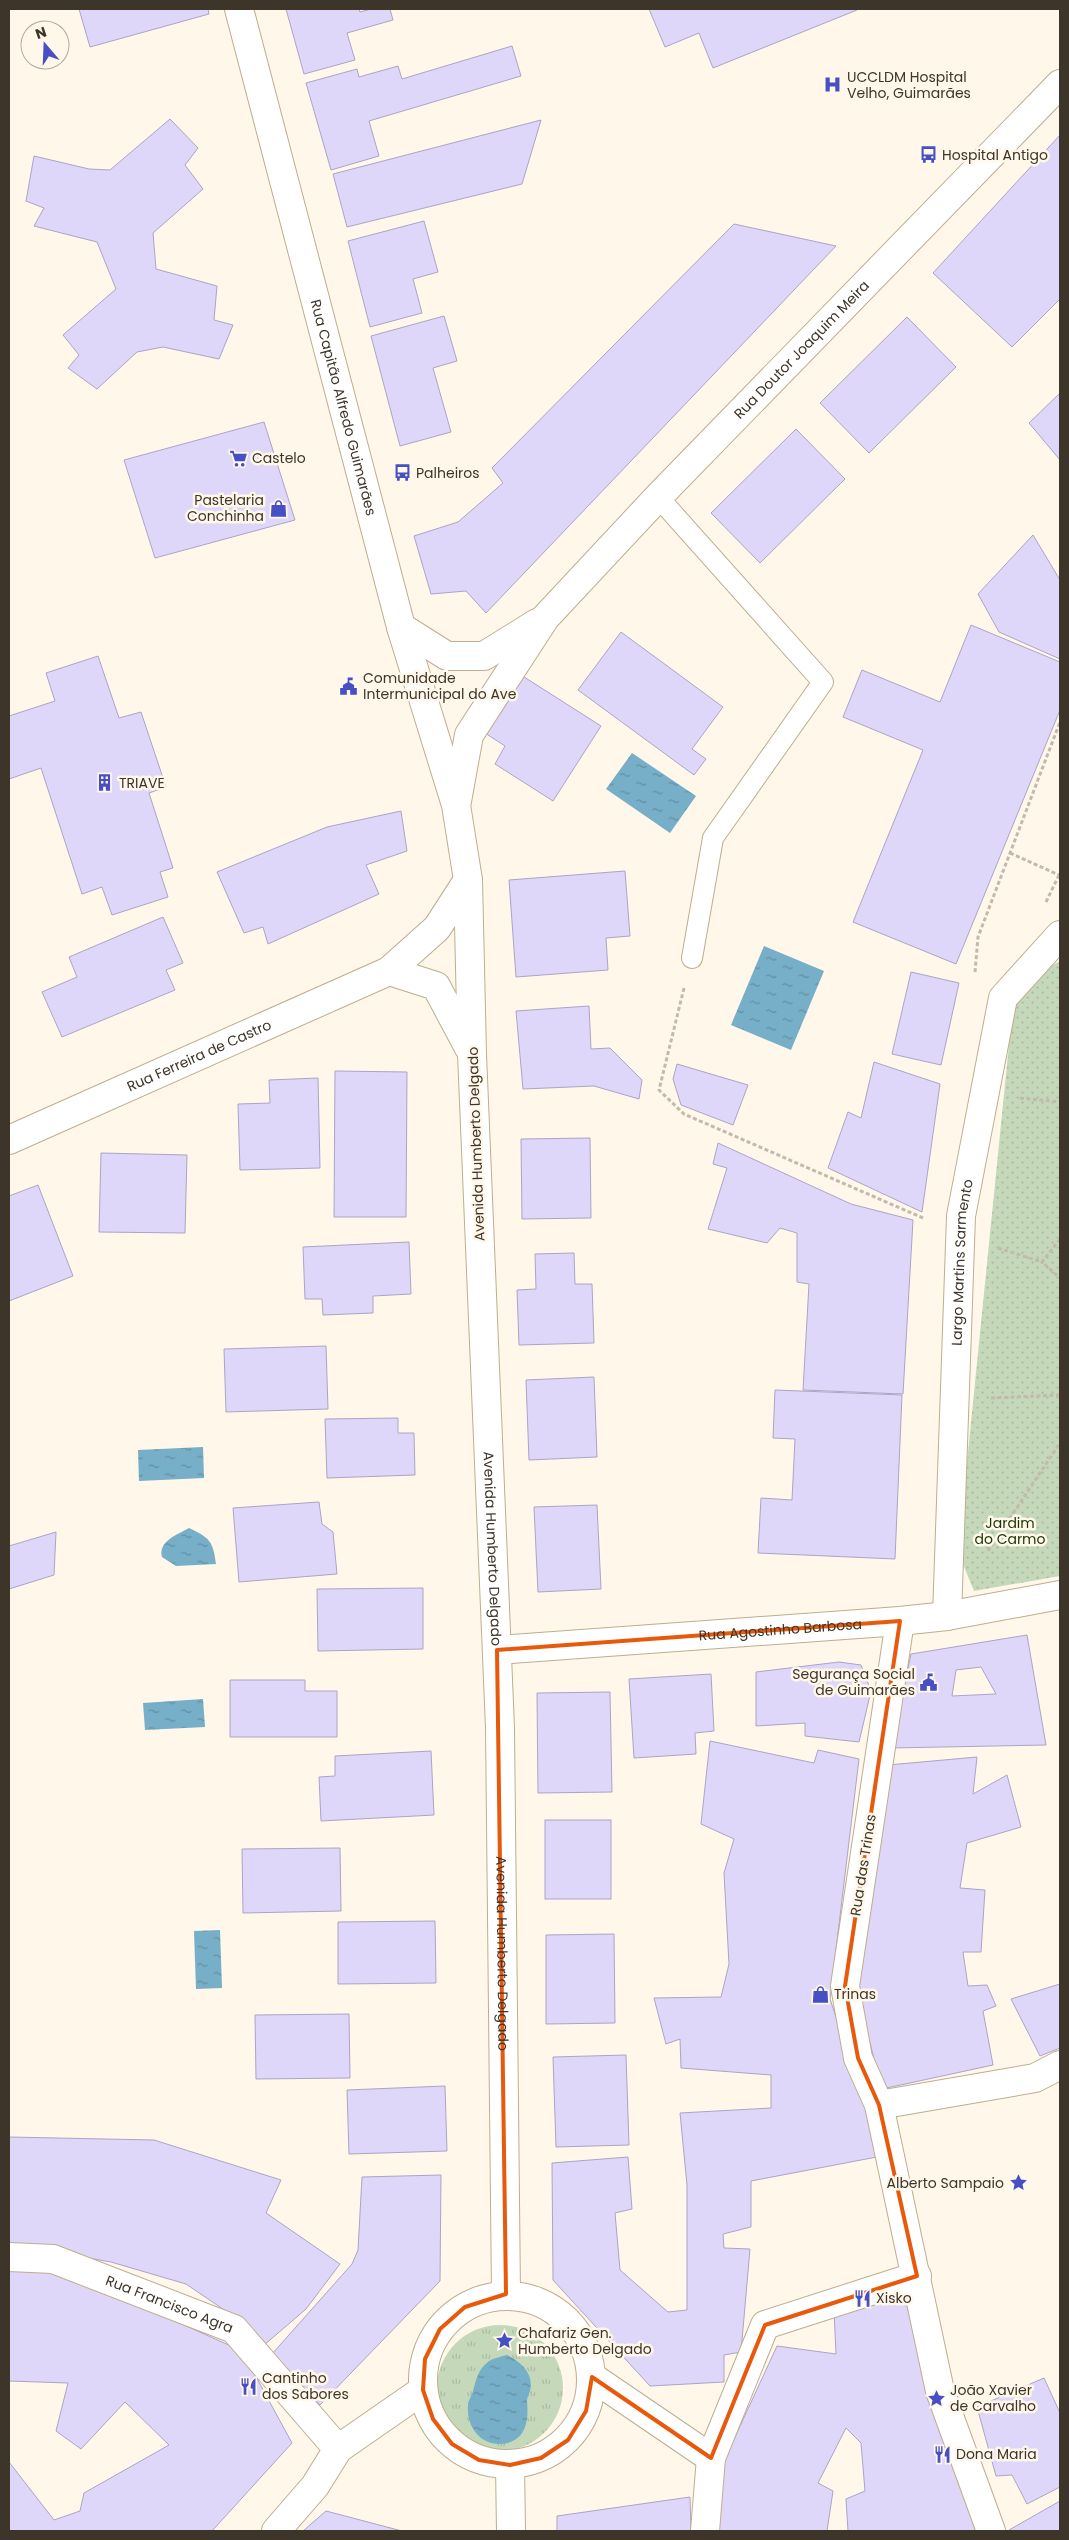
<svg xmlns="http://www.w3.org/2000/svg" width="1069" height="2540" font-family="Poppins,sans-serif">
<defs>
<pattern id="grass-tufts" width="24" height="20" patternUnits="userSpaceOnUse" patternTransform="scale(1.25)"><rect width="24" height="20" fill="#c5d9ba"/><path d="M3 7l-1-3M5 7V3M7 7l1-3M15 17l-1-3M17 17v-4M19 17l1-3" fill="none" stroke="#aabba0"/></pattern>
<pattern id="garden-dots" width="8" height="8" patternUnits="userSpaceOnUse" patternTransform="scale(1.25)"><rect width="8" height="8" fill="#c5d9ba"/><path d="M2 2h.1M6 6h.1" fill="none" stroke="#aabba0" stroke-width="1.8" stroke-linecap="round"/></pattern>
<pattern id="water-ripples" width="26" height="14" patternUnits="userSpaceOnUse" patternTransform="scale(1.25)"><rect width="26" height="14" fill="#77aec8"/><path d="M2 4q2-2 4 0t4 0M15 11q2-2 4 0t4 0" fill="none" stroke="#638ea2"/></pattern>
</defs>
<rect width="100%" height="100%" fill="#fef7ea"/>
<circle fill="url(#grass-tufts)" cx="500" cy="2388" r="63"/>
<path fill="url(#garden-dots)" d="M1060,961V1576L974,1591L958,1552L1013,1005L1035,975Z"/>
<g fill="url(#water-ripples)">
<path d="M632,753L696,796L670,833L606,789Z"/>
<path d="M764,946L824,971L791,1050L731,1025Z"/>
<path d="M203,1447L204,1478L139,1481L138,1450Z"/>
<path d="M189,1528C210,1538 213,1541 216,1564L176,1566L162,1557C158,1541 177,1535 189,1528Z"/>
<path d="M203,1699L205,1727L145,1730L143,1703Z"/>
<path d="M220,1930L222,1988L196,1989L194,1931Z"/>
<path d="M507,2355C521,2362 534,2373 530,2391C529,2394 527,2397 527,2401C529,2421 526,2442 501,2444C479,2445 466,2425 468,2405C468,2400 472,2396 473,2391C476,2380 478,2369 489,2361C494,2358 500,2357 507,2355Z"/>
</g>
<g fill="#dfd7fa" stroke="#aca4c5" fill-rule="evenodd">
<path d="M79,9H208L209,14L90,47Z"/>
<path d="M286,9H359L360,12L371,9H390L393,20L347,33L355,60L304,74Z"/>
<path d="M649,9H856L857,10L713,68L699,33L665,47Z"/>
<path d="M512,46L521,76L369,121L379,156L331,170L306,83L357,69L359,77L398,66L402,79Z"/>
<path d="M170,119L198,148L185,165L203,189L153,233L156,269L217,286L214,320L233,325L219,359L163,347L137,352L97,389L68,368L79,355L63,335L116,289L97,242L34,226L44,208L26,201L34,156L89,169L110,170Z"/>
<path d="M541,120L522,184L347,227L333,174Z"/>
<path d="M1060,135V299L1012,347L933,273Z"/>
<path d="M424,221L438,272L413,279L422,313L370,327L348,241Z"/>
<path d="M734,224L836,246L486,613L466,591L431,594L414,536L458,522L503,483L492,468Z"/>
<path d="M444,316L457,361L433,368L451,432L400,446L371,336Z"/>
<path d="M907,317L956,367L869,453L820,403Z"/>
<path d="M1060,393V460L1029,423Z"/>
<path d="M264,422L295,520L155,558L124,460Z"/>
<path d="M796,429L845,479L760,563L711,513Z"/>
<path d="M1033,535L1060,580V659L999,632L978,594Z"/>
<path d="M971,625L1060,662V710L956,964L853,922L923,750L843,717L862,670L940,702Z"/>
<path d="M621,632L723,707L692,749L706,759L694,775L578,690Z"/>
<path d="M98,656L119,718L141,712L166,787L149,793L173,868L160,872L168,897L112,915L102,887L82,894L41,768L9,779V716L55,701L46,673Z"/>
<path d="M521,675L601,726L553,801L495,764L505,746L485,733Z"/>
<path d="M401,811L407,851L366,865L379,894L268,944L263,927L244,933L217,872L327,827Z"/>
<path d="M625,871L630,936L606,938L608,970L516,977L509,880Z"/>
<path d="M163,917L183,963L166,970L175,990L62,1037L42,992L77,977L69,957Z"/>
<path d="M911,972L959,983L941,1065L892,1054Z"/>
<path d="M589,1006L591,1049L610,1048L642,1080L639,1099L594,1086L523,1089L516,1011Z"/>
<path d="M874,1062L940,1084L922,1212L828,1168L848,1112L861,1118Z"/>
<path d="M677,1064L748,1085L733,1125L681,1105L673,1079Z"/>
<path d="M335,1071L407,1072L406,1217H334Z"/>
<path d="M318,1078L320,1168L240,1170L238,1104L270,1103L269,1080Z"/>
<path d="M590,1138L591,1218L522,1219L521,1139Z"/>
<path d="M718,1143L851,1204L913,1220L903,1394L803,1390L809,1284L797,1282V1233L780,1228L767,1243L708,1229L727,1168L713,1164Z"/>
<path d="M101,1153L187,1155L185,1233L99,1232Z"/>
<path d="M38,1185L73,1276L9,1301V1196Z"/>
<path d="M409,1242L411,1294L373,1296V1313L323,1315L322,1299H305L303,1247Z"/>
<path d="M574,1253L575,1284H592L594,1343L519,1345L517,1290L536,1289L535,1254Z"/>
<path d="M326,1346L328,1409L226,1412L224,1349Z"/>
<path d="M594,1377L597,1457L529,1460L526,1380Z"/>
<path d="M775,1390L902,1395L895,1559L758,1553L761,1498L792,1500L795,1439L773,1438Z"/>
<path d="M398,1418V1433H414L415,1475L327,1478L325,1419Z"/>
<path d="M319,1502L322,1524L333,1532L337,1574L239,1582L233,1508Z"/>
<path d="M597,1505L601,1589L538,1592L534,1507Z"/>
<path d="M56,1532L54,1575L9,1589V1546Z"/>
<path d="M423,1588V1649L318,1651L317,1589Z"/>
<path d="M1027,1635L1046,1745L891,1748L911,1654ZM981,1667L996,1694L952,1696L956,1670Z"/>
<path d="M839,1662L861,1665L871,1691L859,1742L805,1736V1723L756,1726V1672Z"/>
<path d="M711,1674L714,1731L695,1733L696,1754L634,1758L629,1679Z"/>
<path d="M230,1680H305V1691H337V1737H230Z"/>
<path d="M610,1692L612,1792L538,1793L537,1693Z"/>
<path d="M710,1741L814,1763L818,1750L859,1759L830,1999L882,2156L751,2181V2227L723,2234L724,2248L750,2249L741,2352L724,2355V2382L650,2386L553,2280L552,2163L628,2157L632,2209L615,2213L620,2270L668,2312L687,2310V2185L680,2113L771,2108V2075L681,2068L680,2039L666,2044L654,1998L721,1997L729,1964L724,1873L734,1839L701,1824Z"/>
<path d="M431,1751L434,1815L321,1821L319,1777L335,1776V1756Z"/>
<path d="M977,1757L973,1794L1007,1775L1021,1827L967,1843L960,1888L985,1890L981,1952H963L968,1986L987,1985L996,2006L983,2011L993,2065L882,2089L865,2024L855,1969L888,1765Z"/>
<rect x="545" y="1820" width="66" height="79"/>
<path d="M340,1848L341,1911L243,1913L242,1849Z"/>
<path d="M435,1921L436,1983L338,1984V1922Z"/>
<path d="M614,1934L615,2023L546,2024V1935Z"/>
<path d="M1060,1984V2048L1040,2056L1011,1999Z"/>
<path d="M349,2014L350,2078L256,2079L255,2015Z"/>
<path d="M626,2055L629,2145L556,2147L553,2057Z"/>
<path d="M445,2086L447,2151L349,2154L347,2090Z"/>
<path d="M9,2137L154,2140L281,2180L266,2213L340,2264L306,2309L263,2346L239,2320L186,2284L111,2262L9,2244Z"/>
<path d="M441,2175L440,2281L320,2405L272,2354L352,2264L358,2250L362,2177Z"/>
<path d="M9,2266H40L117,2295L242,2351L292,2443L212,2531H9V2462L54,2520L80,2511L84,2493L169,2445L125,2402L81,2449L56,2431L68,2383L9,2381Z"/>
<path d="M902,2291L980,2531H848L846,2499L865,2491L861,2443L846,2428L818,2483L833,2491L827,2531H714L717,2476L777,2346L836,2354L834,2310Z"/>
<path d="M1044,2378L1060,2413V2487L1027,2504L1012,2475L996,2476L977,2407Z"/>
<path d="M690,2497L691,2531H557V2516Z"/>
<path d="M1060,2501V2531H1010L1009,2530Z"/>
<path d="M326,2511L402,2531H303Z"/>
</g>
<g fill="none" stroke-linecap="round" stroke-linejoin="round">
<defs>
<path id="lane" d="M658,497L823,682L713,838L692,958"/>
<g id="street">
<path id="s1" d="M472,1054L500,1728L506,2294"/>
<path id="s2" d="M947,1616L961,1216L1003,998L1060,935"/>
<path d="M900,1621L845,1986L858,2058L879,2105L940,2391L991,2531"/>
<path id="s3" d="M497,1650L900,1621L947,1616L1060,1595"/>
<path d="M879,2105L1035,2078L1060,2065"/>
<path id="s4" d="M9,2257L53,2259L234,2329L338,2449"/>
<circle cx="507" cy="2380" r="84"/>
<path d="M592,2377L711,2458"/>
<path d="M510,2465L511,2531"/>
<path d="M276,2531L315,2486L338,2449L423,2390"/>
<path d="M705,2531L711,2458L765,2325L917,2276"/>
</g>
<g id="secondary">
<path id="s5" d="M239,9L401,627L456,805L468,880L472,1054"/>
<path d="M401,627L447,656H484L537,623"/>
<path id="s6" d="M457,801L469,735L545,618L658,497L1060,84"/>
<path d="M389,971L436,986L469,1048"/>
<path id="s7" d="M9,1140L389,971L437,928L468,880"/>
</g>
</defs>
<use href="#lane" stroke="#bfad8e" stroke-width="22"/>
<use href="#street" stroke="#bfad8e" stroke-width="30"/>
<use href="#secondary" stroke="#bfad8e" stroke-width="30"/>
<g stroke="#c1baad" stroke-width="3" stroke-dasharray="4 2.5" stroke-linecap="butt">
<path d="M1010,853L1059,875"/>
<path d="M1046,902L1060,873"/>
<path d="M975,972L978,937L1060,722"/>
<path d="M684,988L659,1090L684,1114L923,1218"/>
<path d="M1020,1098L1060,1102"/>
<path d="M1060,1239L1042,1262L1060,1278"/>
<path d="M998,1248L1042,1262"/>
<path d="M991,1398L1060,1395"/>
<path d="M988,1551L1060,1443"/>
</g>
<use href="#lane" stroke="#fff" stroke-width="20"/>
<use href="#street" stroke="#fff" stroke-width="28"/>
<use href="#secondary" stroke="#fff" stroke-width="28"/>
</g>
<path fill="none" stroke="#e8590c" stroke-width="4" stroke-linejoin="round" d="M900,1621L845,1986L858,2058L879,2105L917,2276L765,2325L711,2458L592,2377L586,2411L568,2440L541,2458L510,2465L479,2460L452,2444L433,2419L423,2390L425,2359L440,2329L465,2307L506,2294L497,1650Z"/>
<defs>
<symbol id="hospital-bare" viewBox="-9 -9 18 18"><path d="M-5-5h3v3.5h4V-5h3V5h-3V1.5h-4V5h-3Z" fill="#464fc4" stroke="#fef7ea" stroke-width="2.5" paint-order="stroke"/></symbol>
<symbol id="bus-bare" viewBox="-9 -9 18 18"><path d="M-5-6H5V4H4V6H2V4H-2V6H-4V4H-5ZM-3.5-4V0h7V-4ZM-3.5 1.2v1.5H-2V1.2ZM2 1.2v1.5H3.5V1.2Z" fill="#464fc4" stroke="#fef7ea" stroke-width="2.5" paint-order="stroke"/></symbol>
<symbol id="supermarket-bare" viewBox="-9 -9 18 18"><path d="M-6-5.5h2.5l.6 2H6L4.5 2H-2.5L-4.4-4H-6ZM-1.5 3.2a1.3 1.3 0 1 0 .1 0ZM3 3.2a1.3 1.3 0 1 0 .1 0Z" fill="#464fc4" stroke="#fef7ea" stroke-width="2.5" paint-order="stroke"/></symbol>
<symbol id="shop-bare" viewBox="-9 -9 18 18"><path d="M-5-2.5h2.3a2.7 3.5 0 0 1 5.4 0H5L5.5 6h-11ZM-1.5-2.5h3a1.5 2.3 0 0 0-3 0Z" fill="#464fc4" stroke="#fef7ea" stroke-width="2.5" paint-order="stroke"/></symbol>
<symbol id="civic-bare" viewBox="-9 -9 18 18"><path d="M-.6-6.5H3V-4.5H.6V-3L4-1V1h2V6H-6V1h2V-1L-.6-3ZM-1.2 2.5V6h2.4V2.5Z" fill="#464fc4" stroke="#fef7ea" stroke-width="2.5" paint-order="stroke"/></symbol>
<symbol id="building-bare" viewBox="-9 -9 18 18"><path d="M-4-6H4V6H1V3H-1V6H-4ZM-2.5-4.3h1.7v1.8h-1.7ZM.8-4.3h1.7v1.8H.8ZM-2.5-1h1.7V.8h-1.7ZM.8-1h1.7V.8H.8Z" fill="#464fc4" stroke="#fef7ea" stroke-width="2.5" paint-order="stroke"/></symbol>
<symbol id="sight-bare" viewBox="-9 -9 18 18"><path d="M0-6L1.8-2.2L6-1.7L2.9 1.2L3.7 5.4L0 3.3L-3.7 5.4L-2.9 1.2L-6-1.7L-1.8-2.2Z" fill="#464fc4" stroke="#fef7ea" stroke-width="2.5" paint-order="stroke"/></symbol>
<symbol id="restaurant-bare" viewBox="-9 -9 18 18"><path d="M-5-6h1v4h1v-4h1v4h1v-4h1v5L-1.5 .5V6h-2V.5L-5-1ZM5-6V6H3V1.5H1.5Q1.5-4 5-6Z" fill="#464fc4" stroke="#fef7ea" stroke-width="2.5" paint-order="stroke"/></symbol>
</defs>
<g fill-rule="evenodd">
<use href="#hospital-bare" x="820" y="72" width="25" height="25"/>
<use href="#bus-bare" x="916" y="142" width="25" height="25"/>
<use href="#supermarket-bare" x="226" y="446" width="25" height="25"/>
<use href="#bus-bare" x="390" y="460" width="25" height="25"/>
<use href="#shop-bare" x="266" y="496" width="25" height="25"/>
<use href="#civic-bare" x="336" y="674" width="25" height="25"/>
<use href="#building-bare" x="92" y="770" width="25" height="25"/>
<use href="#civic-bare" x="916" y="1670" width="25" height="25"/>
<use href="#shop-bare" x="808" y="1982" width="25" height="25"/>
<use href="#sight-bare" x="1006" y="2170" width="25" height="25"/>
<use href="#restaurant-bare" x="850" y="2286" width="25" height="25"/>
<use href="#sight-bare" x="492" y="2328" width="25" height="25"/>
<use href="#restaurant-bare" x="236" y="2374" width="25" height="25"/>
<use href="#sight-bare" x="924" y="2386" width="25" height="25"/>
<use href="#restaurant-bare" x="930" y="2442" width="25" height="25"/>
</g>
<g text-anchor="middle" stroke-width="5" stroke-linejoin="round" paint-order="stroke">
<g font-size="14" fill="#3d3529" stroke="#fef7ea" text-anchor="start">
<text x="847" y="82">UCCLDM Hospital<tspan x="847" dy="16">Velho, Guimarães</tspan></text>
<text x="942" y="160">Hospital Antigo</text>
<text x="252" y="463">Castelo</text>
<text x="416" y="478">Palheiros</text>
<text x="264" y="505" text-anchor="end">Pastelaria<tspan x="264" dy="16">Conchinha</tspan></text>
<text x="363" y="683">Comunidade<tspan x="363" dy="16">Intermunicipal do Ave</tspan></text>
<text x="119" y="788">TRIAVE</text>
<text x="915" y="1679" text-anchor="end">Segurança Social<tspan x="915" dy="16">de Guimarães</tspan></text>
<text x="834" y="1999">Trinas</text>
<text x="1004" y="2188" text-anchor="end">Alberto Sampaio</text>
<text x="876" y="2303">Xisko</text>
<text x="518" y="2338">Chafariz Gen.<tspan x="518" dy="16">Humberto Delgado</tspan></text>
<text x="262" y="2383">Cantinho<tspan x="262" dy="16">dos Sabores</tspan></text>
<text x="950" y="2395">João Xavier<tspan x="950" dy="16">de Carvalho</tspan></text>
<text x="956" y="2459">Dona Maria</text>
</g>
<g font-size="14" fill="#3d3529" stroke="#fef7ea">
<text dy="5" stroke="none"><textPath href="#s6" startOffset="578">Rua Doutor Joaquim Meira</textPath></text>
<text dy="5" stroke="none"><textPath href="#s5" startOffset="412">Rua Capitão Alfredo Guimarães</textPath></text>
<text dy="5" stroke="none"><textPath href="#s7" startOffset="208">Rua Ferreira de Castro</textPath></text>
<text transform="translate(476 1144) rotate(-92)" y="5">Avenida Humberto Delgado</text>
<text dy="5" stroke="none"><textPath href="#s2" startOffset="354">Largo Martins Sarmento</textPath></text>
<text dy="5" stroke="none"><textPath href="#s1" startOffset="495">Avenida Humberto Delgado</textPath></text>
<text dy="5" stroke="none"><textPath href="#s3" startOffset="284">Rua Agostinho Barbosa</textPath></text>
<text transform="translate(863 1865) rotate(-81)" y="5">Rua das Trinas</text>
<text dy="5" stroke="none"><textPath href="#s1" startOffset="900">Avenida Humberto Delgado</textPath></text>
<text dy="5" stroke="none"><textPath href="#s4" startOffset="169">Rua Francisco Agra</textPath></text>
</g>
<g font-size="14" fill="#1a3505" stroke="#fef7ea">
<text x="1010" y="1528">Jardim<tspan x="1010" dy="16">do Carmo</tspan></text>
</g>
</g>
<rect width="1069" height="2540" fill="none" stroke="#3d3529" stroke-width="20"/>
<g transform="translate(45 45) rotate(341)"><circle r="24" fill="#fef7ea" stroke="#b1a99d"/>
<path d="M0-4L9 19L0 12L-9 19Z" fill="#464fc4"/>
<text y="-8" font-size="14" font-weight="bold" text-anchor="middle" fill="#3d3529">N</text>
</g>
</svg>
